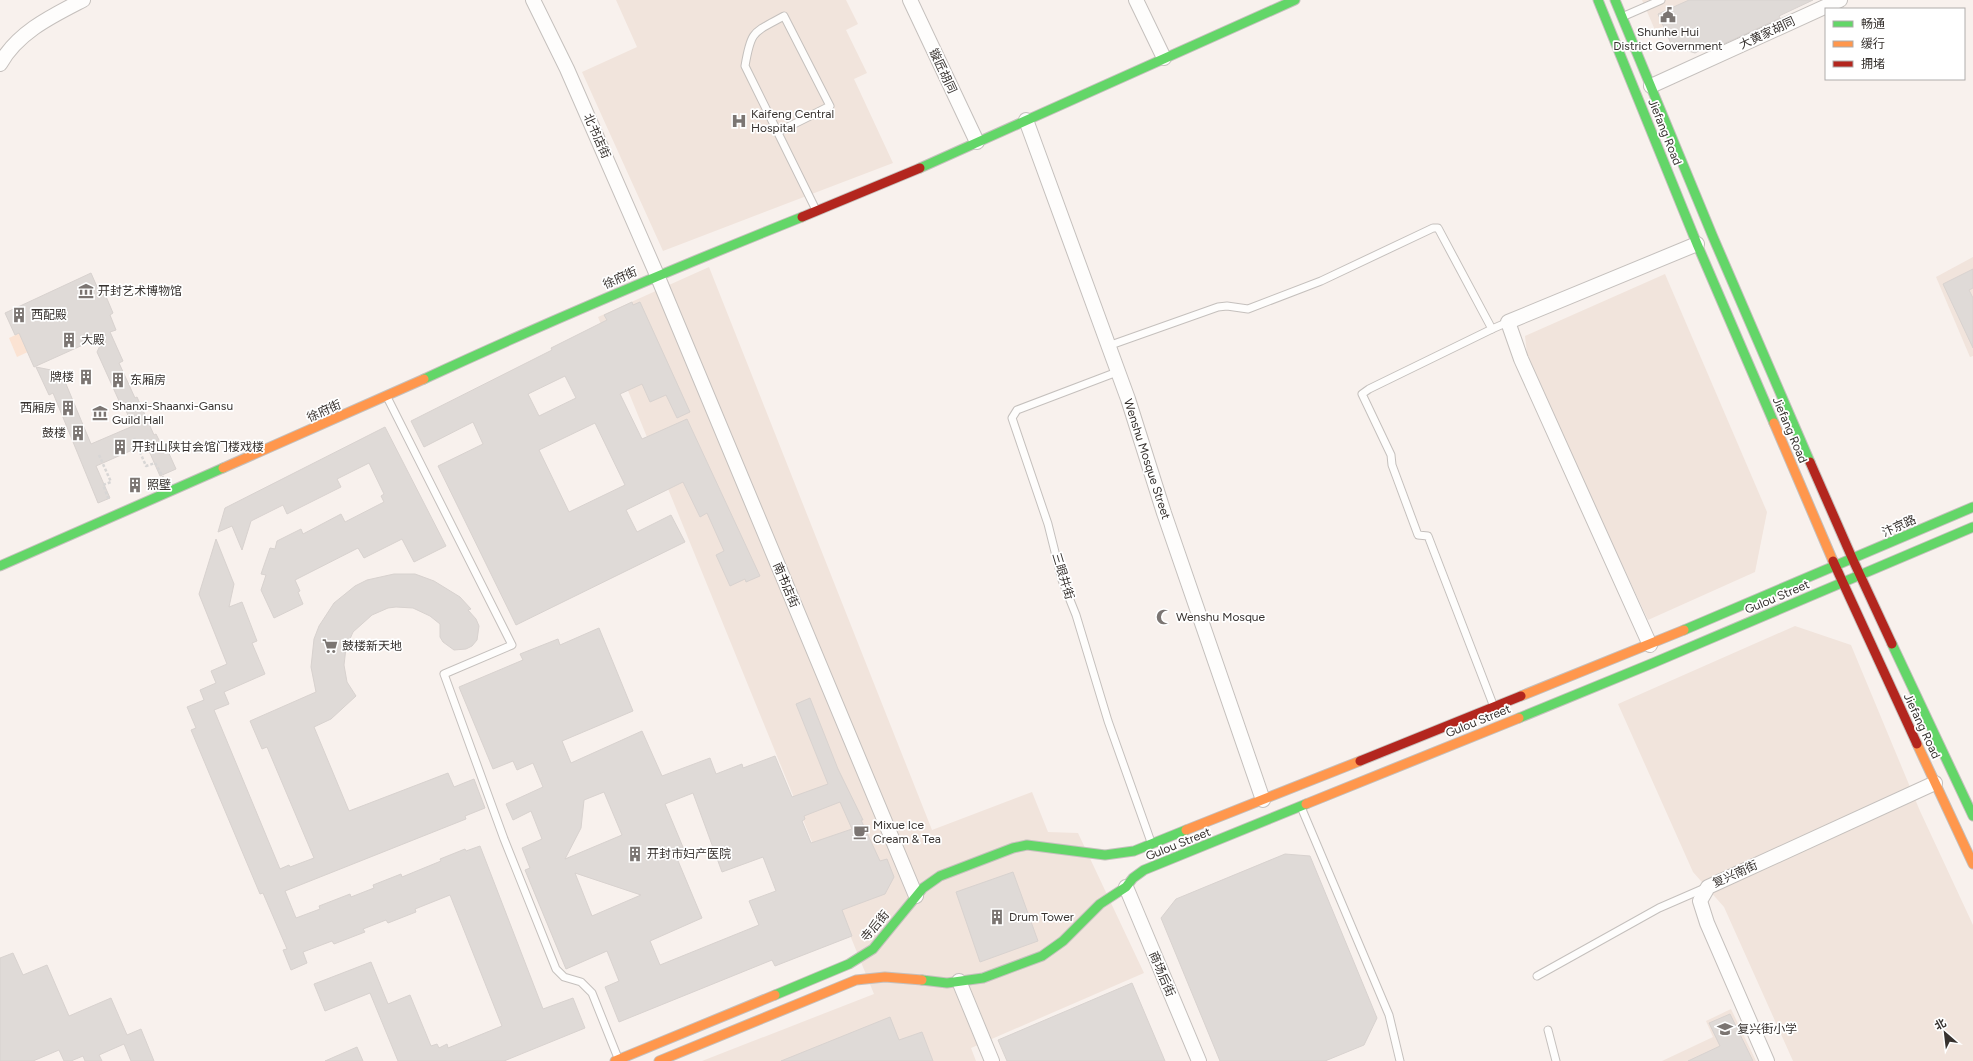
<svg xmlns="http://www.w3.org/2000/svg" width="1973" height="1061" font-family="Figtree,'Noto Sans SC',sans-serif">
<rect width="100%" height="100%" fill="#f8f1ed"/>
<g fill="#f1e4dc">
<path d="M616,0H846L858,24L846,30L867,73L854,79L893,163L663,251L582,72L637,47Z"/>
<path d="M1642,0H1721L1655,30Z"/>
<path d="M1973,257V356L1970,357L1936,277Z"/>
<path d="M709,267L932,830L1032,792L1048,832L1078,833L1144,973L971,1048L976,1061H702L874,994L598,317Z"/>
<path d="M1665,274L1767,512L1755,572L1648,620L1528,363L1525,336Z"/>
<path d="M1795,626L1851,645L1920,811L1973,925V1061H1793L1724,907L1693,872L1618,704Z"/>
<path d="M1731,1009L1756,1061H1662L1713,1037L1706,1021Z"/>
</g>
<path fill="#fbe3d3" d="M37,325L45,344L17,357L9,338Z"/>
<g fill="#dfdad7" stroke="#d8d2cf" fill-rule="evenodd">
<path d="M1689,0H1813L1779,16L1780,18L1708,51L1706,47L1695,53L1672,46L1658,14Z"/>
<path d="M1973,269V288L1969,290L1973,298V348L1943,284Z"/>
<path d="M91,273L101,296L105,294L113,313L110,315L116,330L110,332L123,361L119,363L135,398L137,397L154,435L156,434L164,450L167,449L176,469L160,476L146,444L96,466L110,498L98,503L53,393L49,395L36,367L61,372L91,444L133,426L122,402L120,403L97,352L105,335L34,367L19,333L15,335L5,313Z"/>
<path d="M632,302L633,305L640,302L690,412L677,418L666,395L650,402L642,384L620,394L642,439L687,419L760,576L746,582L745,579L730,586L716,555L724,551L707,513L700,517L683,482L626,510L637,532L671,515L685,542L516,625L438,466L483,444L473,422L424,447L411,421L552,350L551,348L607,320L604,315ZM565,376L576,398L539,416L528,394ZM595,423L625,485L569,512L539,450Z"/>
<path d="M385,427L446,546L414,562L402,539L364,558L358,548L295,580L300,591L298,592L303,604L274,618L261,590L266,575L261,574L270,548L275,549L277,541L301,529L303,534L341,514L345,522L384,502L381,496L384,494L369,463L337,479L341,487L287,514L283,505L251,521L242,550L232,526L218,532L225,508Z"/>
<path d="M216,539L234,584L229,607L242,602L257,641L252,643L265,674L224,692L229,704L214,710L280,869L289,865L290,867L314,858L267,747L262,749L250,721L316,692L311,667L314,639L319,626L334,603L355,586L367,580L394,574H415L434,581L460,597L471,609L468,610L476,619L479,626L477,640L472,646L466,649L454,650L443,642L440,637V624L430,616L413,608L396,607L388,608L372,615L353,632L346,648L344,665L347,682L356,696L331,719L314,727L349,811L448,773L454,787L474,779L485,808L465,816L466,819L285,891L296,918L320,909L319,906L350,894L351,897L374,888L373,885L401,874L402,877L441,861L440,859L465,849L466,851L480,846L543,1009L573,998L585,1028L504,1061H398L370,993L325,1011L314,984L371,962L388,1004L410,995L431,1046L437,1044L439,1048L447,1044L448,1048L502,1026L450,895L415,909L416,912L388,923L386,920L363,929L365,932L334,944L332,941L303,952L307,963L291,970L283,950L287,949L263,893L260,894L191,730L196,728L187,707L204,700L200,690L216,683L211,671L227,664L199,594Z"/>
<path d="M599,628L633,711L562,741L571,763L642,731L662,776L710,758L716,774L742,764L743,768L775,756L792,797L828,784L796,704L810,698L838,769L863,820H861L880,861L887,859L894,877L885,894L842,910L852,936L775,966L772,960L619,1022L605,987L619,981L607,951L566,969L525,870L530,868L522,848L542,839L531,811L513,820L506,804L543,787L533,763L517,770L513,761L493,769L459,687L523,660L520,654L558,639L560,645ZM604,792L622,835L565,859L581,828L584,800ZM693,793L722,872L763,857L776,891L749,901L759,925L660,965L650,941L702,918L676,856L685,852L665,804ZM840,802L852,829L811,843L802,821L805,819L804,816ZM575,873L641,895L592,916Z"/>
<path d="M1285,854L1310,856L1377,1018L1364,1045L1325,1061H1220L1161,918L1176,899Z"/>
<path d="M1013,872L1038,941L980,962L956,892Z"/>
<path d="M13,953L23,975L47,965L69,1016L111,998L127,1035L141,1029L154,1061H131L124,1044L99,1055L102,1061H85L83,1056L71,1061H64L59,1050L33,1061H0V958Z"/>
<path d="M1132,983L1165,1061H1007L998,1040Z"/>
<path d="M1730,1014L1753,1061H1688L1720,1046L1709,1023Z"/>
<path d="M890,1017L899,1040L922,1032L933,1061H781Z"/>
<path d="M357,1047L363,1061H325Z"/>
</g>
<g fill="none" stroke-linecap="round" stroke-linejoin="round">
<defs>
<g id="lane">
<path d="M1622,17L1661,0"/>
<path d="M778,132L830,106L784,16C753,33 751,30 745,66L816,210"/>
<path d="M1492,329L1369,389L1362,394L1391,455L1392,465L1418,535L1428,536L1494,707"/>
<path d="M1108,346L1218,307L1227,306L1248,309L1321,281L1433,228H1438L1492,329L1508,322"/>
<path d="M1117,372L1017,410L1012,418L1048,524L1062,580L1076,615L1108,721L1151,842"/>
<path d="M387,397L512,645L444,674L504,839L556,969L564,977L581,982L592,993L618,1058"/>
<path d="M1301,807L1389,1015L1400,1061"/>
<path d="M1537,976L1659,908L1705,888"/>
<path d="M1548,1030L1556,1061"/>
</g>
<g id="street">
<path d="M533,0L567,69L657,275L916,896"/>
<path d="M910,0L977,142"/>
<path d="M1136,0L1164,58"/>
<path d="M0,64C18,32 52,16 83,0"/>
<path d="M1651,86L1840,0"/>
<path d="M1026,120L1128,399L1164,513L1263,800"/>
<path d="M1650,645L1521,359L1508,322L1697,244"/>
<path d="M1126,887L1199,1061"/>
<path d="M959,981L992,1061"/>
<path d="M1767,1061L1707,923L1700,901L1708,887L1935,783"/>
</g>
<g id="fast">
<path d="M1598,0L1697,244L1774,423"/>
<path d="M1615,0L1713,237L1810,462"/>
<path d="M920,168L1295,0"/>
<path d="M424,379C549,321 675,268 802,217"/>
<path d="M0,566L223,468"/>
<path d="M1684,630L1973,507"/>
<path d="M1892,644L1973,816"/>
<path d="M1519,718L1653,663L1973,527"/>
<path d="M922,980L947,983L983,978L1042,956L1063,941L1100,904L1126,887L1133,878L1144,870L1306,804"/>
<path d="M775,995L849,964L873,949L923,888L940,876L1013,848L1027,845L1105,855L1134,851L1186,830"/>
</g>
<g id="slow">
<path d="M1774,423L1833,561"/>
<path d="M223,468L424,379"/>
<path d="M1521,696L1684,630"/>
<path d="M1917,744L1973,864"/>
<path d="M1306,804L1519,718"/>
<path d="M1186,830L1360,761"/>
<path d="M615,1061L775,995"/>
<path d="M659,1061L856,980L885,977L922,980"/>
</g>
<g id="jam">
<path d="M802,217L920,168"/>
<path d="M1810,462L1853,560L1892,644"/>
<path d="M1833,561L1917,744"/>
<path d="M1360,761L1521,696"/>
</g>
</defs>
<use href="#lane" stroke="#c5c0bd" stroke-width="9"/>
<use href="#street" stroke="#c5c0bd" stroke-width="16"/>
<use href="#fast" stroke="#c5c0bd" stroke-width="11"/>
<use href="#slow" stroke="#c5c0bd" stroke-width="11"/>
<use href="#jam" stroke="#c5c0bd" stroke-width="11"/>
<g stroke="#d8d6d5" stroke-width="2.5" stroke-dasharray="3 2" stroke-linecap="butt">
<path d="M134,438L146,466L155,463L163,477"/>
<path d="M99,455L111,482L103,485L109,500"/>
</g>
<use href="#lane" stroke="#fefdfc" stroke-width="7"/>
<use href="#street" stroke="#fefdfc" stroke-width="14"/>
<use href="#fast" stroke="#63d668" stroke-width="9"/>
<use href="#slow" stroke="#ff974d" stroke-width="9"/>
<use href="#jam" stroke="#b3261e" stroke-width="9"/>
</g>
<defs>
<symbol id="civic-bare" viewBox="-9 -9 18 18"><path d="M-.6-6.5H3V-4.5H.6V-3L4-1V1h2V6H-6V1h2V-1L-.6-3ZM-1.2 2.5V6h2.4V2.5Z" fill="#7b7572" stroke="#fff" stroke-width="2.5" paint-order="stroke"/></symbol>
<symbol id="hospital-bare" viewBox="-9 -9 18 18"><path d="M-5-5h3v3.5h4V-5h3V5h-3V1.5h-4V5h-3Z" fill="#7b7572" stroke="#fff" stroke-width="2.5" paint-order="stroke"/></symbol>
<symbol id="museum-bare" viewBox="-9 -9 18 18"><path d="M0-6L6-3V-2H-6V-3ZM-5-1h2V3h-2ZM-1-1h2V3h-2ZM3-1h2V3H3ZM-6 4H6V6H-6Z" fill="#7b7572" stroke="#fff" stroke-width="2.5" paint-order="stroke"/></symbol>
<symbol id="building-bare" viewBox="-9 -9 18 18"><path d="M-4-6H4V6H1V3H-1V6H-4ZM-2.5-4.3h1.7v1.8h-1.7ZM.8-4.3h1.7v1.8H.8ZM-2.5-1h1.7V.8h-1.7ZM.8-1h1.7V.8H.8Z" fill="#7b7572" stroke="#fff" stroke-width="2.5" paint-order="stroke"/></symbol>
<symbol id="mosque-bare" viewBox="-9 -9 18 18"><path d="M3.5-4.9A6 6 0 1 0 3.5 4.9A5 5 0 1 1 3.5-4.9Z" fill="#7b7572" stroke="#fff" stroke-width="2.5" paint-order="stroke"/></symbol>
<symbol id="supermarket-bare" viewBox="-9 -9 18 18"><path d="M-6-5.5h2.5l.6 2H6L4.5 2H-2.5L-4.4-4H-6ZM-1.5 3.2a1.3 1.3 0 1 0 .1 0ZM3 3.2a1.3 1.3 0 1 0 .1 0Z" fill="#7b7572" stroke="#fff" stroke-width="2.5" paint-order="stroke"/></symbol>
<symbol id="cafe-bare" viewBox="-9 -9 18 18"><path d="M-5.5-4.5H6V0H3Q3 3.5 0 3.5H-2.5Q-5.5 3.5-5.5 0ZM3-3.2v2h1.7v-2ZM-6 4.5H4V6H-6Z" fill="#7b7572" stroke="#fff" stroke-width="2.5" paint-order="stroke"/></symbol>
<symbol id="school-bare" viewBox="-9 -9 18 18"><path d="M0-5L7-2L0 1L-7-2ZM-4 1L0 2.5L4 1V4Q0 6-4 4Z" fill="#7b7572" stroke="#fff" stroke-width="2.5" paint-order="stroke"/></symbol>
</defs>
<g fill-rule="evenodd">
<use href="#civic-bare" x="1657" y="4" width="22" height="22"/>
<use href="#hospital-bare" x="728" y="110" width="22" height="22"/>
<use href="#museum-bare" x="75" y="280" width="22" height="22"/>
<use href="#building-bare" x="8" y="304" width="22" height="22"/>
<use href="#building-bare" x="58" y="329" width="22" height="22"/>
<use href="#building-bare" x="75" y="366" width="22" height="22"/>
<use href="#building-bare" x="107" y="369" width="22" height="22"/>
<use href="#building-bare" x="57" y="397" width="22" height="22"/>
<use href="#museum-bare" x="89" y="402" width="22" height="22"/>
<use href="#building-bare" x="67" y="422" width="22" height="22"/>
<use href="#building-bare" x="109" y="436" width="22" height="22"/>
<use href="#building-bare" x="124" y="474" width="22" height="22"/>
<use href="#mosque-bare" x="1153" y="606" width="22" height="22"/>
<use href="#supermarket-bare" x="319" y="635" width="22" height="22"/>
<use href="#cafe-bare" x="850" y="821" width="22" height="22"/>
<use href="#building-bare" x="624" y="843" width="22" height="22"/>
<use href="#building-bare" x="986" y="906" width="22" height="22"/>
<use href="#school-bare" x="1714" y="1018" width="22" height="22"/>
</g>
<g text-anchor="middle" stroke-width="3.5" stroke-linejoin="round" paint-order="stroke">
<g font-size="12" fill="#37322f" stroke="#fff" text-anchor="start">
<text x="1668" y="36" text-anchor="middle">Shunhe Hui<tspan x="1668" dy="14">District Government</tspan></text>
<text x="751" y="118">Kaifeng Central<tspan x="751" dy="14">Hospital</tspan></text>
<text x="98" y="295">开封艺术博物馆</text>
<text x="31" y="319">西配殿</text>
<text x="81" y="344">大殿</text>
<text x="74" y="381" text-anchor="end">牌楼</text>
<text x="130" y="384">东厢房</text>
<text x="112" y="410">Shanxi-Shaanxi-Gansu<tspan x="112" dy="14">Guild Hall</tspan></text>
<text x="56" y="412" text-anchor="end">西厢房</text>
<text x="66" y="437" text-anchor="end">鼓楼</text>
<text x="132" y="451">开封山陕甘会馆门楼戏楼</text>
<text x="147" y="489">照壁</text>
<text x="1176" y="621">Wenshu Mosque</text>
<text x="342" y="650">鼓楼新天地</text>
<text x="873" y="829">Mixue Ice<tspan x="873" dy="14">Cream &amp; Tea</tspan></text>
<text x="647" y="858">开封市妇产医院</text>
<text x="1009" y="921">Drum Tower</text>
<text x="1737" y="1033">复兴街小学</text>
</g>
<g font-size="12" fill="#37322f" stroke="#fff">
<text transform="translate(1767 33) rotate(-25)" y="4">大黄家胡同</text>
<text transform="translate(943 71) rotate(65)" y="4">镟匠胡同</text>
<text transform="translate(1665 132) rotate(68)" y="4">Jiefang Road</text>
<text transform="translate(597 136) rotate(66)" y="4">北书店街</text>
<text transform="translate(620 278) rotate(-24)" y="4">徐府街</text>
<text transform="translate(324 411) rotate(-24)" y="4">徐府街</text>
<text transform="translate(1790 430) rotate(67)" y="4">Jiefang Road</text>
<text transform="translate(1147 459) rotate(72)" y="4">Wenshu Mosque Street</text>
<text transform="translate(1899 526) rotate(-24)" y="4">汴京路</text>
<text transform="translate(1063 576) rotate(73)" y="4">三眼井街</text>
<text transform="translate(786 585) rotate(67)" y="4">南书店街</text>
<text transform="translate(1777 597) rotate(-23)" y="4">Gulou Street</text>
<text transform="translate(1478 721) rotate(-22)" y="4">Gulou Street</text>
<text transform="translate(1922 726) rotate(65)" y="4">Jiefang Road</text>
<text transform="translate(1178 844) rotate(-22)" y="4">Gulou Street</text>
<text transform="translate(1735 874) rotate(-24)" y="4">复兴南街</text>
<text transform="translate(875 926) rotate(-50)" y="4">寺后街</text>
<text transform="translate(1162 974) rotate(67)" y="4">商场后街</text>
</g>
</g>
<rect x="1825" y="8" width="140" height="72" fill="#ffffff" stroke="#afadac"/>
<rect x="1833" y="21" width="20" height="6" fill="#63d668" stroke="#afadac"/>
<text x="1861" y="28" font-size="12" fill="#37322f">畅通</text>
<rect x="1833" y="41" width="20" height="6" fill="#ff974d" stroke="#afadac"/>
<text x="1861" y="48" font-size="12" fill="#37322f">缓行</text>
<rect x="1833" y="61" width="20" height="6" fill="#b3261e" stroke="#afadac"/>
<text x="1861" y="68" font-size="12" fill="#37322f">拥堵</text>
<g transform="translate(1945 1033) rotate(332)" stroke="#ffffff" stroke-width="3" paint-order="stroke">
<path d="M0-3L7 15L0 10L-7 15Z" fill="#37322f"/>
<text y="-6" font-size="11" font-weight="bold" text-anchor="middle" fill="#37322f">北</text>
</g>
</svg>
